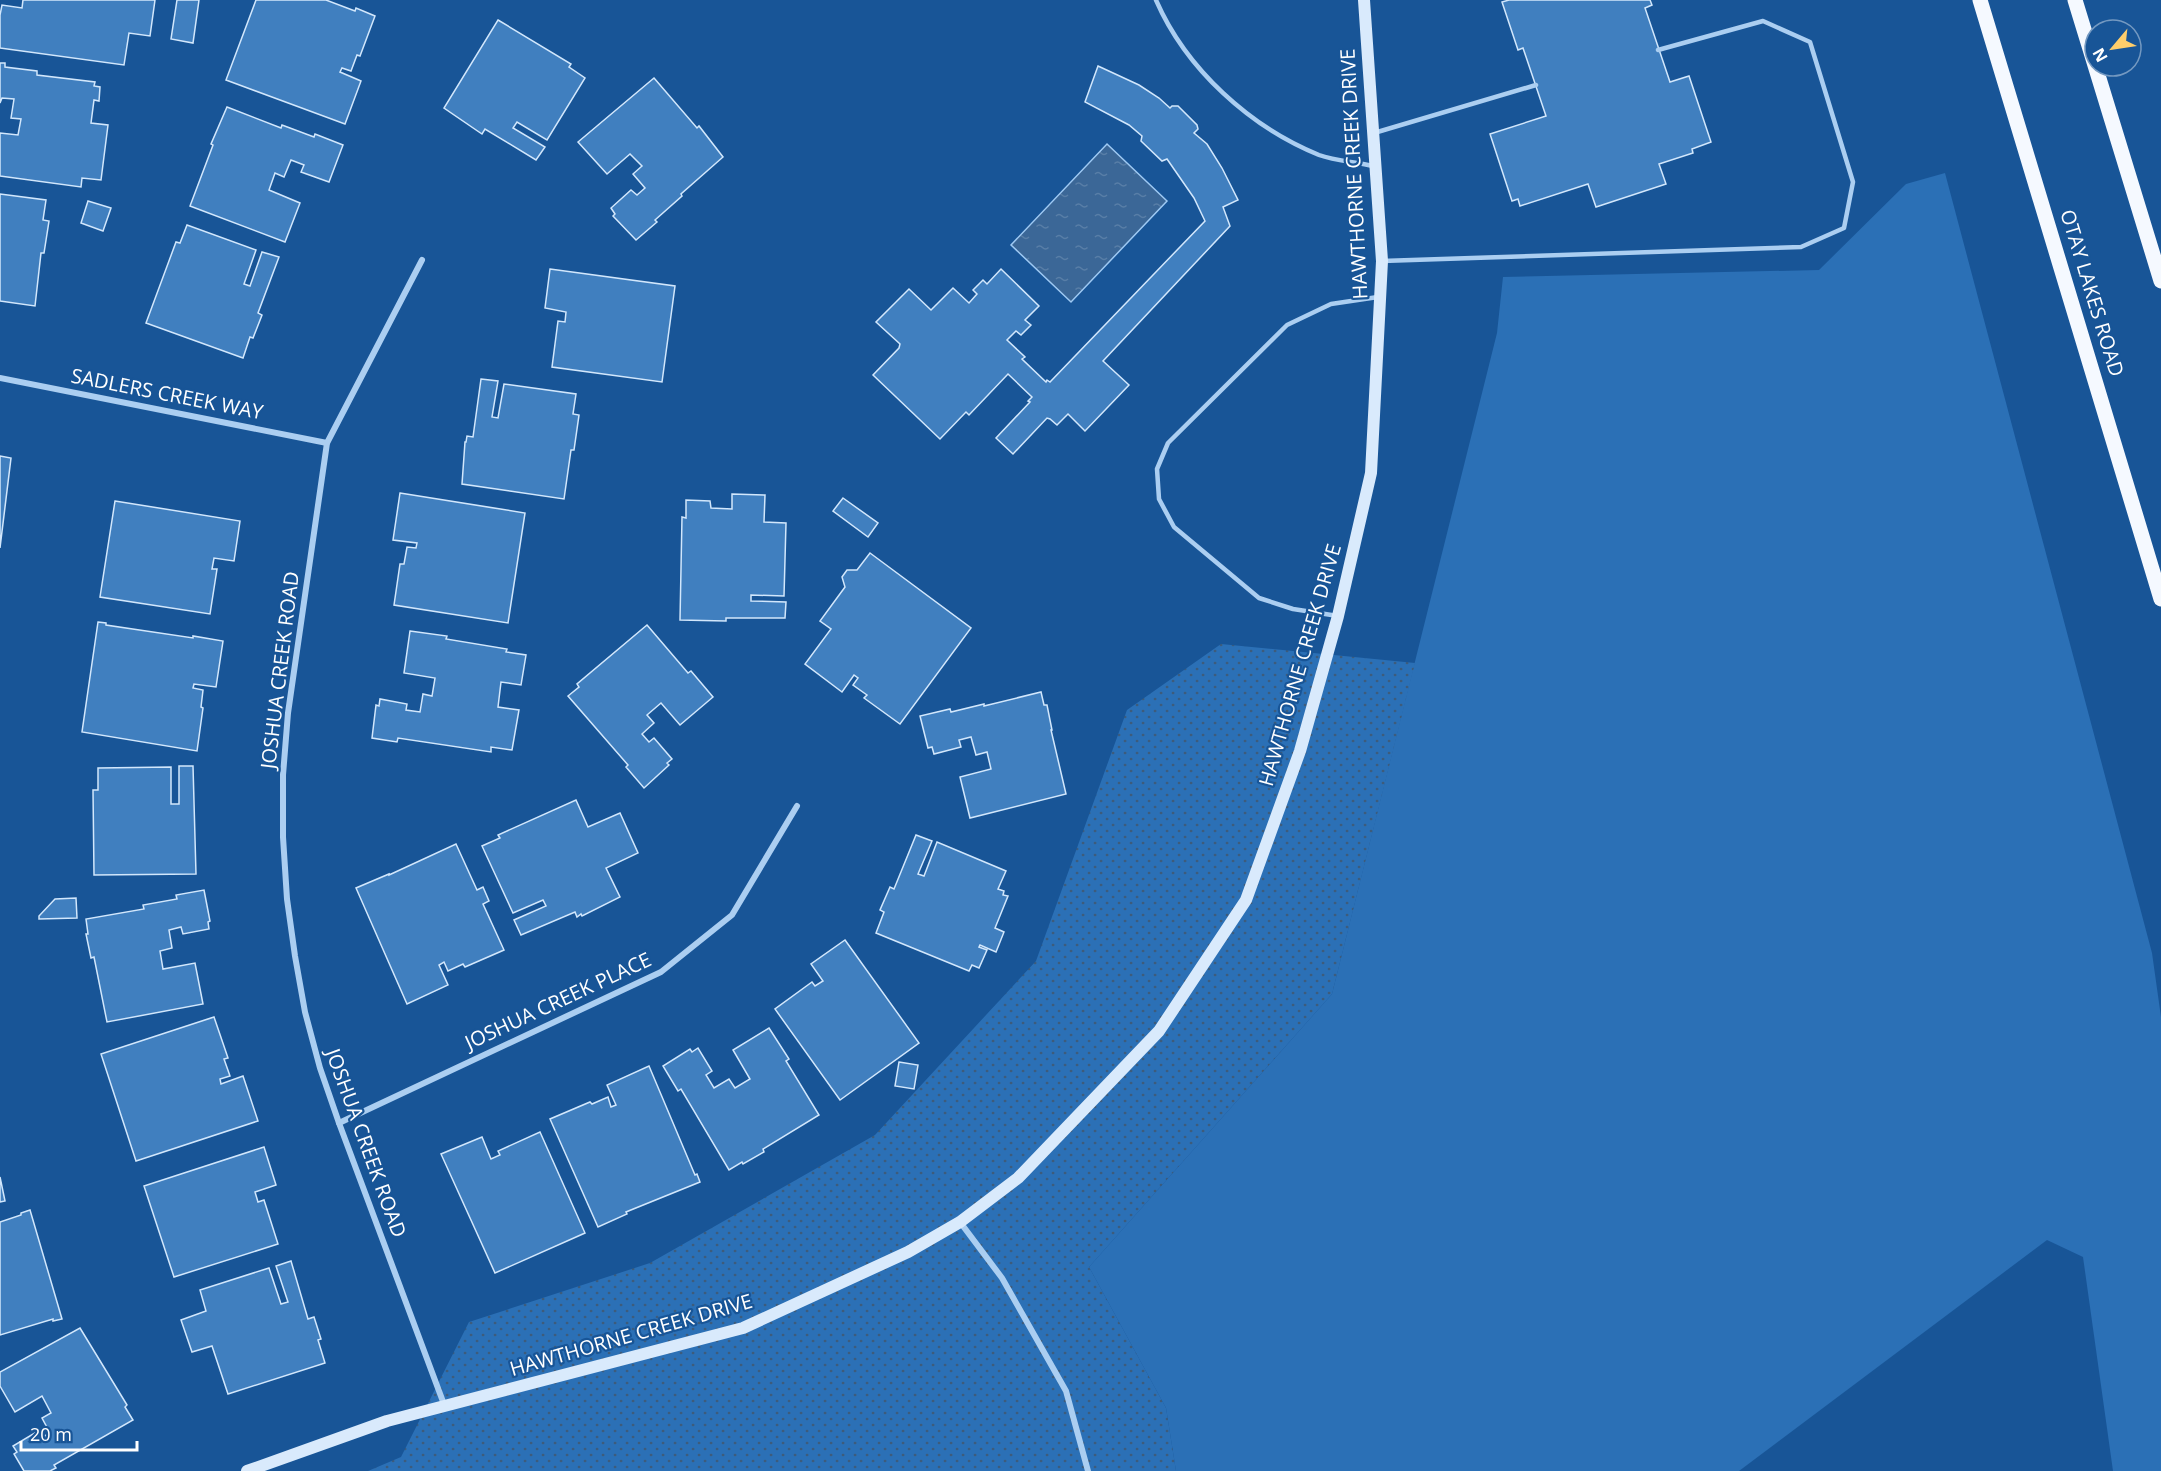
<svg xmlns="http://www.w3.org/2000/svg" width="2161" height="1471" font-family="'Open Sans',sans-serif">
<defs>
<pattern id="park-dots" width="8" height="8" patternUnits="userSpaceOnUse" patternTransform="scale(1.5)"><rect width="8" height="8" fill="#2b70b6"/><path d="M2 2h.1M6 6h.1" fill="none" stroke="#3d5c7c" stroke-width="1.8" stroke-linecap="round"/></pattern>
<pattern id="water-ripples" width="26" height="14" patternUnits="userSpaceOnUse" patternTransform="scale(1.5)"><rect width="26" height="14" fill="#3b6797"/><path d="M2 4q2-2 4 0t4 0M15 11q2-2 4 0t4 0" fill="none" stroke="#587ea7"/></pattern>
</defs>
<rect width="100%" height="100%" fill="#185597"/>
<path fill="#2b70b6" d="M1945,173L2152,953L2161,1017V1471H2113L2083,1257L2047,1240L1739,1471H1176L1166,1408L1089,1267L1332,994L1497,333L1503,277L1819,270L1906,184Z"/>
<path fill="url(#park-dots)" d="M1221,644L1415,663L1332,994L1089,1267L1166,1408L1176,1471H368L401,1457L469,1322L650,1263L875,1135L1036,961L1127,710Z"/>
<path fill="url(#water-ripples)" stroke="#9ec9f3" stroke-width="1.5" d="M1107,144L1167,201L1071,302L1011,245Z"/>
<g fill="#407fbf" stroke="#d2e7fc" stroke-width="1.5">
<path d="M23,0H155L150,36L129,33L124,65L0,48V15L2,5L22,8Z"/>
<path d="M177,0H199L193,43L171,39Z"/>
<path d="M256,0H326L355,11L356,8L375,16L360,56L357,55L351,71L342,68L340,72L361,81L345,124L226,80Z"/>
<path d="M1509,0H1650L1652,5L1645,8L1670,82L1689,76L1711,142L1692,149L1693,153L1659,164L1666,184L1596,207L1588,184L1520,206L1518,199L1512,201L1490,134L1546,116L1523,48L1518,50L1502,2Z"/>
<path d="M498,20L571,64L569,67L585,78L547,140L517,122L513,128L545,147L536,160L485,129L482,134L444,108Z"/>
<path d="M0,63H5V67L37,71V75L95,82L94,86L100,87L99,101L94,100L91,123L108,125L101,180L82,178L81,187L0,176V133L18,135L21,119L11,118L14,99L2,98L0,103Z"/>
<path d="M1098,66L1139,85L1159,98L1170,108L1172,106H1178L1197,125L1198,129L1194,133L1207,144L1222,168L1238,200L1223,207L1230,226L1103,361L1129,385L1085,431L1068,414L1057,425L1050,419L1047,418L1013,454L996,438L1030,402L1028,401L1032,397L1008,374L969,415L966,412L940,439L873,375L899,348L900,344L876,322L909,289L931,310L953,288L969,303L977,294L973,290L983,280L987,284L1001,269L1039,306L1025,320L1031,325L1021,335L1016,331L1007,340L1025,357L1022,359L1046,382L1047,380L1050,382L1205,221L1194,198L1167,159L1162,161L1141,141L1142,136L1129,125L1085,102Z"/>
<path d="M654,78L697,128L699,126L723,157L681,194L682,196L655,220L657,222L636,240L613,216L615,214L611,208L631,190L637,195L645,188L633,174L642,166L630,154L607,174L578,142Z"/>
<path d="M227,107L281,128L282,125L314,137L315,134L343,145L329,182L301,172L304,165L291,160L284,177L275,173L269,190L300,203L285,242L190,206L213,145L211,144Z"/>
<path d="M0,194L46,200L43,220L49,221L44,253H41L35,306L0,301Z"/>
<path d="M88,201L111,208L103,231L81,223Z"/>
<path d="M187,225L256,250L244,284L250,286L262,252L279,257L258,313L262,315L253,338L250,337L243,358L146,323L176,242L180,243Z"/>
<path d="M550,269L675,286L662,382L552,367L558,321L565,322L566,312L545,308Z"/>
<path d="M481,379L498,381L492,417L498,418L504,384L576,394L573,414L579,415L574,450H571L564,499L462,484L465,442H466L467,436L473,437Z"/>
<path d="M0,456L11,458L0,548Z"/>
<path d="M400,493L525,513L508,623L394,605L400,564H404L407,547L416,548L417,543L393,540Z"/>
<path d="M732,494L765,495L764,522L786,523L784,596L751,595V601L786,602L785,618H726V621L680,620L682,517L686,518V500L710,501L711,508L732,509Z"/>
<path d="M843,498L878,523L868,537L833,511Z"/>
<path d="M115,501L240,521L234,561L214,558L212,569H217L210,614L100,597Z"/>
<path d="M870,553L971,628L900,724L864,698L867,695L853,685L858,678L854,675L842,692L805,664L831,629L820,621L845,587L842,577L847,570H857Z"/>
<path d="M98,622L106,623V625L193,638V636L223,641L216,687L194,684L193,688L203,690L201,707L203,708L197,751L82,732Z"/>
<path d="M647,625L688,673L691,671L713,697L680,725L661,703L647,715L654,723L642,734L649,742L654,738L672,759L667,763L669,765L644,788L626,767L628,765L568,696L579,687L577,684Z"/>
<path d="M410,631L447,636L446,639L507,649L506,652L526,655L521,685L501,682L498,707L519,710L512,750L491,747V752L398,738L397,742L372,738L376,705L379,706L380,699L407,704L406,710L420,712L423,694L432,696L435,678L404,673Z"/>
<path d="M1041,692L1044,705H1047L1052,730H1051L1066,794L970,818L960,777L991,769L987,752L976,755L971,737L959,740L961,747L934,754L932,747L928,748L920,716L950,709L951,712L984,704V706Z"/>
<path d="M179,766H193L196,874L94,875L93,790H98V768L171,767V804H179Z"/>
<path d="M576,800L588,827L620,813L638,853L606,868L620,897L582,916L581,914L577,917L575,912L521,935L514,920L546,906L543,900L513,913L482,846L500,838L498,835Z"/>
<path d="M916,835L932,841L918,874L924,876L937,842L1006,871L998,889L1004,891L1003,895L1008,896L995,928L1004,932L996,952L980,945L979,947L987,950L979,968L972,965L969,971L876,933L884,912L880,910L890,887L894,889Z"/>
<path d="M456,844L477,890L483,887L489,901L483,904L504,950L465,967L463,964L448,971L444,962L439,965L448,985L407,1004L356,888L389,874V875Z"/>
<path d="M204,890L210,921L208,922L209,929L183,934L181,927L169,930L172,948L160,951L163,969L195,963L203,1004L107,1022L94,957L91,958L86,934H88L86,919L144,909L143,905L177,899L176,895Z"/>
<path d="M76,898L77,918L39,919V916L55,899Z"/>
<path d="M845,940L919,1043L840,1100L775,1009L812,982L815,986L823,981L811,964Z"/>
<path d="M214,1017L228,1058L224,1059L230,1076L220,1079L221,1084L243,1076L258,1121L136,1161L101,1054Z"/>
<path d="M769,1028L789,1059L786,1061L819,1115L763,1149L764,1152L743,1164L742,1162L729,1170L681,1089L678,1091L663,1066L690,1049L692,1052L698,1048L712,1071L706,1075L714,1088L729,1079L735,1088L750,1079L733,1050Z"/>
<path d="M899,1062L918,1065L914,1089L895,1086Z"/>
<path d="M649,1066L695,1175L697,1174L700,1182L626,1212L627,1214L598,1227L550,1119L590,1102L592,1104L608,1097L611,1107L616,1105L607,1085Z"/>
<path d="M540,1132L585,1233L495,1273L441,1154L482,1137L491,1159L500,1155L498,1151Z"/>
<path d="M264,1147L276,1185L255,1192L258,1202L264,1200L278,1244L174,1277L144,1186Z"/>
<path d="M0,1177L5,1201L0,1202Z"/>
<path d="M30,1210L62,1319L53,1321V1319L0,1335V1222L21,1215V1213Z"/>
<path d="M291,1261L308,1319L314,1317L321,1339L318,1340L325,1363L228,1394L212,1346L192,1352L181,1320L206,1311L200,1290L269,1268L281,1304L288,1302L276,1266Z"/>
<path d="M80,1328L127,1405L125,1407L133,1420L54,1465L56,1468L50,1471H24L14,1454L17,1452L13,1446L38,1431L41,1438L50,1433L42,1418L51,1413L42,1396L15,1412L0,1386V1372Z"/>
</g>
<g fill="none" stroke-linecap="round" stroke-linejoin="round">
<g stroke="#abcef1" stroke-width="4.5">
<path d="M1156,0C1186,69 1250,127 1319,155C1335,161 1356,162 1373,166"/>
<path d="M1374,133L1536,85"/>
<path d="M1382,261L1801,247L1844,228L1853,182L1810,42L1763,21L1658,50"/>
<path d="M1338,616L1293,609L1259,598L1174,527L1159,499L1157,469L1168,443L1287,325L1331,304L1378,297"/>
</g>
<g stroke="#abcef1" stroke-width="6">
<path d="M422,260L327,443L288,713L283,775V837L287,899L295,956L305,1012L320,1068L339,1123L445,1407"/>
<path d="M0,378L327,443"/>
<path d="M339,1123L661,972L732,915L797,806"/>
<path d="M960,1222L1002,1278L1066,1391L1088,1471"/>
</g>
<path stroke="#d9eafc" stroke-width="12" d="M247,1471L387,1421L743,1328L908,1252L960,1222L1018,1178L1159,1031L1246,900L1300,751L1338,616L1371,473L1382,261L1364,0"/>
<g stroke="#f5f9ff" stroke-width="15">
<path d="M1980,0L2161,599"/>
<path d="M2075,0L2161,281"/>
</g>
</g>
<g text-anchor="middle" stroke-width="4.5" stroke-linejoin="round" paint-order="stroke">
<g font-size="20" fill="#fff" stroke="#185597">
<text transform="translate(1354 174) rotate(-93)" y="7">HAWTHORNE CREEK DRIVE</text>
<text transform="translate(2092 293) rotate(73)" y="7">OTAY LAKES ROAD</text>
<text transform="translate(167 394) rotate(11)" y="7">SADLERS CREEK WAY</text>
<text transform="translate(1300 665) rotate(-74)" y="7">HAWTHORNE CREEK DRIVE</text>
<text transform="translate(280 670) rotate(-83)" y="7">JOSHUA CREEK ROAD</text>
<text transform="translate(558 1001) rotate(-25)" y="7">JOSHUA CREEK PLACE</text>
<text transform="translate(366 1143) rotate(70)" y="7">JOSHUA CREEK ROAD</text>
<text transform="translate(631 1335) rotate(-16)" y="7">HAWTHORNE CREEK DRIVE</text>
</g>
</g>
<g transform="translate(2113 48) rotate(241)"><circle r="28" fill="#185597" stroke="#7499c1" stroke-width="1.5"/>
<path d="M0-4.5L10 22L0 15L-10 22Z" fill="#ffce6b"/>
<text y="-9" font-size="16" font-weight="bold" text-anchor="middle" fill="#ffffff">N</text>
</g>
<path d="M21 1441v9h116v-9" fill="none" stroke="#ffffff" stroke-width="3"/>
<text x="30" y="1441" font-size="18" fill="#ffffff" stroke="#185597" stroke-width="4.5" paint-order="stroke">20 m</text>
</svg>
